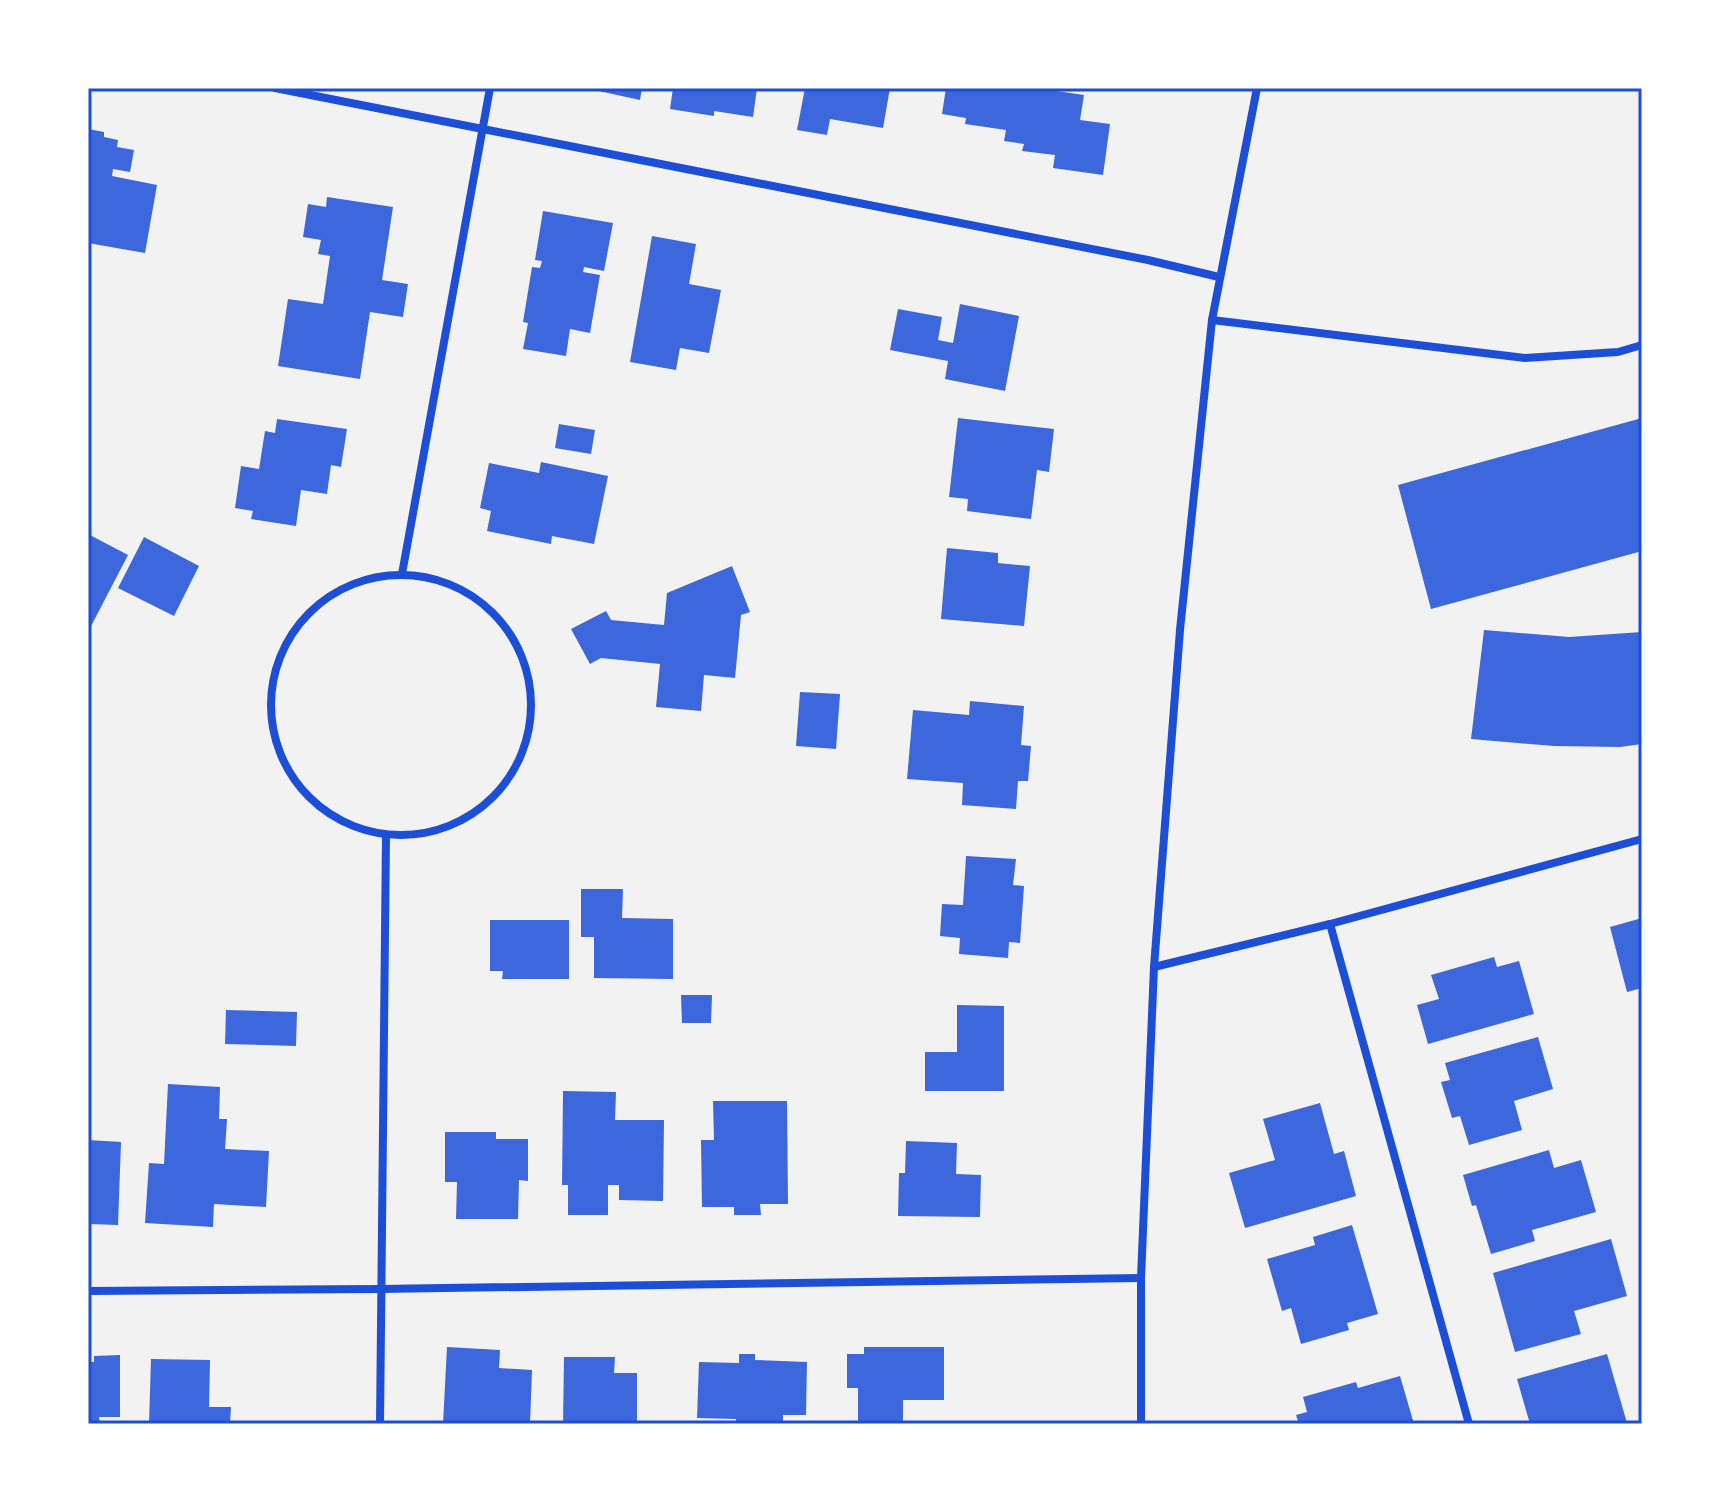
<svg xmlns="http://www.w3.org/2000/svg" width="1730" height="1512" font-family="Merriweather,serif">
<rect width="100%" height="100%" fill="#f2f2f2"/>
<g fill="#3d67dc">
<path d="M585,88H642L640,100Z"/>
<path d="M673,88H757L753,117L714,111V116L670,109Z"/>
<path d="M805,88H890L883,128L830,119L827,135L797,130Z"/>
<path d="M946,88H1036L1084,95L1080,120L1110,124L1103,175L1053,168L1055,155L1022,151L1024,144L1004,141L1006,130L965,124L966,118L942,114Z"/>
<path d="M88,129L104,132V137L118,140L117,147L134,150L130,172L113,169L112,176L157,185L145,253L88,243Z"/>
<path d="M327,197L393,207L382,280L408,284L403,317L370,312L360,379L278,366L288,299L323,304L330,256L318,254L321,240L303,237L308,204L326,207Z"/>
<path d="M543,211L613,223L604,271L584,267L583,272L600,275L590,333L570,329L566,356L523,349L528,323L523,322L532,267L540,268L542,261L535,260Z"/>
<path d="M652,236L696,244L689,284L721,290L709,353L680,348L676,370L630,362Z"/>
<path d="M960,304L1019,316L1005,391L945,379L948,361L890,350L898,309L942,317L938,340L953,343Z"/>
<path d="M958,418L1054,429L1049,472L1037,470L1031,519L967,511L968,499L949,497Z"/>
<path d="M1642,418V551L1431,609L1398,485Z"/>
<path d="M277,419L347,429L341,467L331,465L327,494L301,490L296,526L251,519L253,511L235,508L241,466L259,469L265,431L275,433Z"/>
<path d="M559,424L595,430L591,454L555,448Z"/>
<path d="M541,462L608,476L594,544L552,536L551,544L487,531L491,511L480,508L489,463L539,473Z"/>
<path d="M88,534L128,555L88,632Z"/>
<path d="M144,537L199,566L174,616L118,588Z"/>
<path d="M947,548L998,553V563L1030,566L1024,626L941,619Z"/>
<path d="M732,566L750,612L741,615L735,678L704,675L701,711L656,707L660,664L601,658L590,664L571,629L606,611L611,620L664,625L667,593Z"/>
<path d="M1484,630L1569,637L1642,632V744L1620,747L1554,746L1471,739Z"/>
<path d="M800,692L840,694L836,749L796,746Z"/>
<path d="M970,701L1024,706L1021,745L1031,746L1028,781H1018L1016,809L962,805L963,783L907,779L913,710L969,715Z"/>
<path d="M966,856L1016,859L1013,885L1024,886L1020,943L1009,942L1008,958L959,954L960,938L940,936L942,904L963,905Z"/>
<path d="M581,889H623L622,918L673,919V979L594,978V937H581Z"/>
<path d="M1642,918V988L1627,992L1610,927Z"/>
<path d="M490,920H569V979H502L503,971H490Z"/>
<path d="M1494,957L1497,967L1519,961L1534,1014L1428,1044L1417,1005L1439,999L1431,975Z"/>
<path d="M681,995H712L711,1023H682Z"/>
<path d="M957,1005L1004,1006V1091H925V1052H957Z"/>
<path d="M226,1010L297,1012L296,1046L225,1044Z"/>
<path d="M1538,1037L1553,1089L1514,1101L1522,1130L1469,1145L1460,1116L1452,1118L1441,1082L1450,1080L1445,1063Z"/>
<path d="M168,1084L220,1087L219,1119H227L225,1149L269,1151L266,1207L214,1204L213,1227L145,1223L149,1163L164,1164Z"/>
<path d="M563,1091L616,1092L615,1120H664L663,1201L619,1200V1185H608V1215H568V1185H562Z"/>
<path d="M713,1101H787L788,1204H760L761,1215H734V1207H702L701,1140H714Z"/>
<path d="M1320,1103L1334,1154L1344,1151L1356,1196L1245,1228L1229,1173L1275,1160L1263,1119Z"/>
<path d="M445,1132H496V1139H528V1181L519,1180L518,1219H456L457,1182H445Z"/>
<path d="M88,1140L121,1142L118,1225L88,1224Z"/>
<path d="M906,1141L957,1143L956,1174L981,1175L980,1217L898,1216L899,1173H905Z"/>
<path d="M1549,1150L1554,1168L1581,1160L1596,1212L1532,1230L1535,1241L1491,1254L1476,1205L1472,1206L1463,1175Z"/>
<path d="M1352,1225L1378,1314L1347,1323L1349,1330L1301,1344L1291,1308L1282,1311L1267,1259L1315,1245L1313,1237Z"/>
<path d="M1611,1239L1627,1296L1574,1311L1581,1334L1515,1352L1493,1273Z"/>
<path d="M447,1347L500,1350L499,1368L532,1370L530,1424H443Z"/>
<path d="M864,1347H944V1400H903V1423H858V1388H847V1354H864Z"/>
<path d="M739,1354H755V1360L807,1362L806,1415H783V1424L736,1423V1419L697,1418L699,1362L739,1363Z"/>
<path d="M1607,1354L1627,1423L1530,1424L1517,1379Z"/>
<path d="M120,1355V1417H99L100,1424H88V1362H94V1356Z"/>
<path d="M564,1357H615L614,1373H637V1424H563Z"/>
<path d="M151,1359L210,1360L209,1407H231L230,1424H149Z"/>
<path d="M1400,1376L1414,1424H1299L1296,1415L1307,1412L1303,1397L1356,1382L1358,1388Z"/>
</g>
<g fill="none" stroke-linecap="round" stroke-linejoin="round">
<g stroke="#1d4ed8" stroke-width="8">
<path d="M275,88L1148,260L1219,277"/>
<path d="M1212,320L1525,358L1618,352L1642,345"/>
<path d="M402,574L490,88"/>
<circle cx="401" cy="705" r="130"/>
<path d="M1330,924L1469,1424"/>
<path d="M1154,967L1330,924L1642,839"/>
<path d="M88,1291L379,1289L1141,1278"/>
<path d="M380,1424L386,835"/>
<path d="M1141,1424V1278L1154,967L1180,630L1212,320L1257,88"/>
</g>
</g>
<rect width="1730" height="1512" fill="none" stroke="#ffffff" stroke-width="180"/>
<rect x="90" y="90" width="1550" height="1332" fill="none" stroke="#1d4ed8" stroke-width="3"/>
</svg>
